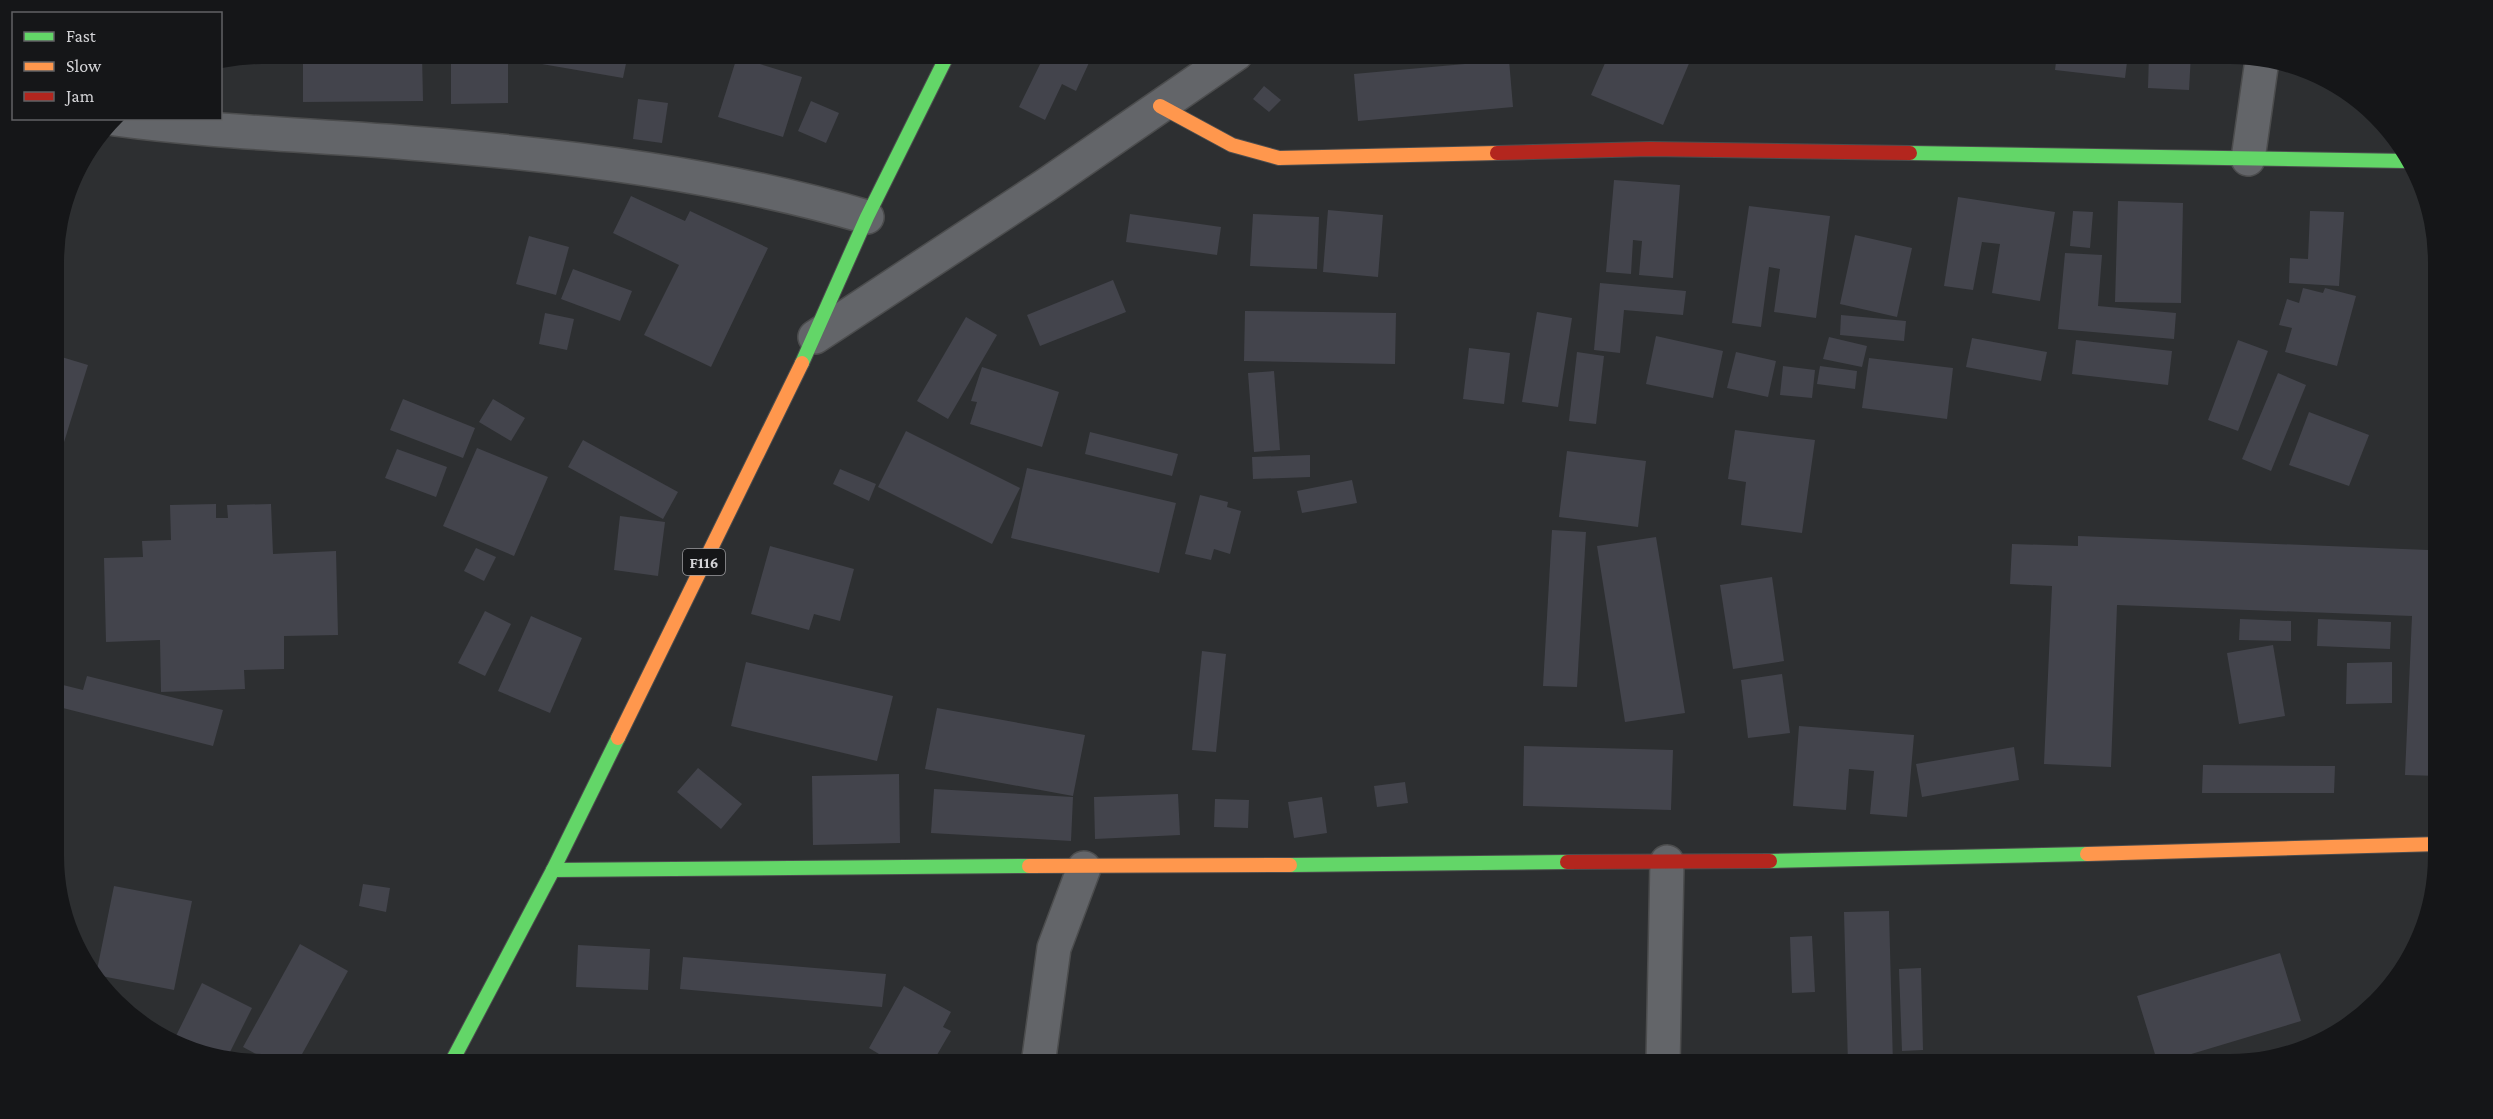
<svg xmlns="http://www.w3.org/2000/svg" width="2493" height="1119" font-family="'Crimson Pro',serif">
<rect width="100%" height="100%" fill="#2d2f31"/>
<g fill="#43444c">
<path d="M303,54H422L423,101L303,102Z"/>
<path d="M538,54H628L623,78L536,63Z"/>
<path d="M1045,54H1093L1076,91L1062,84L1045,120L1019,107Z"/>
<path d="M1609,54H1693L1663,125L1591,95Z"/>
<path d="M2057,54H2128L2125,78L2055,70Z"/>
<path d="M2149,54H2191L2189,90L2148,88Z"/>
<path d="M737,57L802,77L783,137L718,117Z"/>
<path d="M508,60V103L451,104V61Z"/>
<path d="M1509,60L1513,107L1358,121L1354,74Z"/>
<path d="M1264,86L1281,100L1269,112L1253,99Z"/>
<path d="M638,99L668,103L662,143L633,139Z"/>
<path d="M811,101L839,113L826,143L798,131Z"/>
<path d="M1614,180L1680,185L1673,278L1639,275L1642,241L1633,240L1631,274L1606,272Z"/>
<path d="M631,196L685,221L690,211L768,248L711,367L644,335L679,265L613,233Z"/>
<path d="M1958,197L2055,212L2040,301L1992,293L2000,244L1982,242L1973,290L1944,286Z"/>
<path d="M2118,201L2183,203L2181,303L2115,302Z"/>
<path d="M1749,206L1830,216L1816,318L1774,312L1780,269L1769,267L1761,327L1732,323Z"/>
<path d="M1328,210L1383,215L1378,277L1323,272Z"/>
<path d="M2073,211L2093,212L2090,248L2070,246Z"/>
<path d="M2310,211L2344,212L2339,286L2289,283L2290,258L2308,259Z"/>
<path d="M1130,214L1221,227L1217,255L1126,242Z"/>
<path d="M1253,214L1319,217L1317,269L1250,266Z"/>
<path d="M1855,235L1912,248L1897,317L1840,304Z"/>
<path d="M529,236L569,247L556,295L516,284Z"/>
<path d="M2065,253L2102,255L2098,306L2176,313L2174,339L2058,329Z"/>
<path d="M573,269L632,291L620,321L561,299Z"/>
<path d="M1113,280L1126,312L1040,346L1027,315Z"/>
<path d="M1600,283L1686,291L1683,315L1624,310L1620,353L1594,350Z"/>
<path d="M2303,288L2323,293L2325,288L2356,296L2337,366L2285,352L2292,328L2279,325L2287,299L2299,303Z"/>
<path d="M1245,311L1396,313L1395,364L1244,361Z"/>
<path d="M1537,312L1572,318L1558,407L1522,402Z"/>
<path d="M545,313L574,319L567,350L539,344Z"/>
<path d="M1841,315L1906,321L1904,341L1840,335Z"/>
<path d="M966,317L997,335L948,419L917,401Z"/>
<path d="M1656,336L1723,351L1713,398L1646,384Z"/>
<path d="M1829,337L1867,346L1862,367L1823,359Z"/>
<path d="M1972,338L2047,352L2041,381L1966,367Z"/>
<path d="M2076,340L2172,351L2168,385L2072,374Z"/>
<path d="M2238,340L2268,351L2238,431L2208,420Z"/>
<path d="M1469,348L1510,353L1504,404L1463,399Z"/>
<path d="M1577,352L1604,356L1596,424L1569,421Z"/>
<path d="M1736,352L1776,361L1768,397L1727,388Z"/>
<path d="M55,355L88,365L60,455L55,453Z"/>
<path d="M1869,358L1953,368L1947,419L1862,408Z"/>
<path d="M1783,366L1815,370L1812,398L1780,395Z"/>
<path d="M1820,366L1857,371L1855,389L1817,384Z"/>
<path d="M982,367L1059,392L1042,447L970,424L977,402L971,401Z"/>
<path d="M1274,371L1280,450L1254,452L1248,373Z"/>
<path d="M2278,373L2306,385L2271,471L2242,459Z"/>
<path d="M403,399L475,428L463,458L390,430Z"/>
<path d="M493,399L525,418L511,441L479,422Z"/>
<path d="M2309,412L2369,435L2349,486L2289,465Z"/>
<path d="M1735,430L1815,440L1802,533L1741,525L1746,482L1728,479Z"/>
<path d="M906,431L1020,488L992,544L878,487Z"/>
<path d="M1090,432L1178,454L1172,476L1085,454Z"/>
<path d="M583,440L678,492L663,519L568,467Z"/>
<path d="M477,448L548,477L514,556L443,526Z"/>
<path d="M397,449L447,467L436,497L385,478Z"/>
<path d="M1567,451L1646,461L1638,527L1559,517Z"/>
<path d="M1310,455V477L1253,479L1252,457Z"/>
<path d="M1027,468L1176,503L1159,573L1011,538Z"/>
<path d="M840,469L876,484L869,501L833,484Z"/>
<path d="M1352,480L1357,503L1302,513L1297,491Z"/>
<path d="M1200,495L1228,502L1227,507L1241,511L1230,554L1214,549L1211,560L1185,554Z"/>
<path d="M216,504V518H228L227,505L271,504L273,554L336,551L338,635L284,636V669L244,670L245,689L161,692L160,640L106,642L104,558L143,557L142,541L171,540L170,505Z"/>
<path d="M620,516L665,522L658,576L614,570Z"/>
<path d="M1552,530L1586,532L1577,687L1543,686Z"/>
<path d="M2078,536L2428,550V556H2438L2439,776L2405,775L2412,616L2117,605L2111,767L2044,764L2052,586L2010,584L2012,544L2078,546Z"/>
<path d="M1656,537L1685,713L1625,722L1597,546Z"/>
<path d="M770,546L854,569L840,621L814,614L809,630L751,614Z"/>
<path d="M476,548L496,557L484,581L464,571Z"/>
<path d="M1772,577L1784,661L1733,669L1720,585Z"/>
<path d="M485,611L511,624L485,676L458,663Z"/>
<path d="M531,616L582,638L550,713L498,691Z"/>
<path d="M2240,619L2291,621V641L2239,640Z"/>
<path d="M2318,619L2391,622L2390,649L2317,646Z"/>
<path d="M2273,645L2285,716L2239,724L2227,653Z"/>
<path d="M1202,651L1226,654L1216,752L1192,750Z"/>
<path d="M746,662L893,696L877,761L731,726Z"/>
<path d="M2392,662V703L2346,704L2347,663Z"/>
<path d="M1782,674L1790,733L1748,738L1741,680Z"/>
<path d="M87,676L223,710L213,746L55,706L59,684L83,690Z"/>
<path d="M937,708L1085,735L1073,796L925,769Z"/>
<path d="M1799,726L1914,735L1907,817L1870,814L1874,771L1849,769L1846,810L1793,806Z"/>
<path d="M1524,746L1673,750L1671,810L1523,806Z"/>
<path d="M2014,747L2019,780L1922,797L1916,764Z"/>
<path d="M2203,765L2335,766L2334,793H2202Z"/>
<path d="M698,768L742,804L721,829L677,792Z"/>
<path d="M899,774L900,843L813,845L812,776Z"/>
<path d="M1405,782L1408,803L1377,807L1374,786Z"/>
<path d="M934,789L1073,797L1071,841L931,833Z"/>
<path d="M1178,794L1180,835L1095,839L1094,797Z"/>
<path d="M1322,797L1327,833L1294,838L1288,802Z"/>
<path d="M1215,799L1249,800L1248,828L1214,827Z"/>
<path d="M363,884L390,888L386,912L359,906Z"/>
<path d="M114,886L192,901L174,990L96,975Z"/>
<path d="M1889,911L1893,1065H1848L1844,912Z"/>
<path d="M1812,936L1815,992L1792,993L1790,937Z"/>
<path d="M300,944L348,971L296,1065H276L243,1047Z"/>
<path d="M578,945L650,949L648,990L576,987Z"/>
<path d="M2280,953L2301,1021L2158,1064L2137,996Z"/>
<path d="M683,957L886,974L882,1007L680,989Z"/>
<path d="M1921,968L1923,1050L1902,1051L1899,969Z"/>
<path d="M202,983L252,1008L227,1058L183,1049L173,1042Z"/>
<path d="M904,986L951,1012L943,1027L951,1031L931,1065H873L879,1054L869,1048Z"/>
</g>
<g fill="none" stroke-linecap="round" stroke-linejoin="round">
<defs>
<g id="street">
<path d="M115,119C217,133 320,135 423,144C572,156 723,175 867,217"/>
<path d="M2248,159L2262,60"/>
<path d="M815,337L1046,185L1236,54"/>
<path d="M1038,1065L1054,948L1084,868"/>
<path d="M1663,1065L1667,862"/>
</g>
<g id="fast">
<path d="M1910,153L2406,161"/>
<path d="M802,363L867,217L948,54"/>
<path d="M1770,861L2087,854"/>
<path d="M1290,865L1567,862"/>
<path d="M553,870L1029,866"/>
<path d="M450,1065L553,870L618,738"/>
</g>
<g id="slow">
<path d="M1160,106L1232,145L1279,158L1497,153"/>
<path d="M618,738L802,363"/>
<path d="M2087,854L2439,844"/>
<path d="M1029,866L1290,865"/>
</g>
<g id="jam">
<path d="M1497,153L1650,149L1910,153"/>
<path d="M1567,862L1770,861"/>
</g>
</defs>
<use href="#street" stroke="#4c4d4e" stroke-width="36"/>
<use href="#fast" stroke="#4c4d4e" stroke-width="16"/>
<use href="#slow" stroke="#4c4d4e" stroke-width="16"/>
<use href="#jam" stroke="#4c4d4e" stroke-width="16"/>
<use href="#street" stroke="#636569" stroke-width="33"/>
<use href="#fast" stroke="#63d668" stroke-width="14"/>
<use href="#slow" stroke="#ff974d" stroke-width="14"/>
<use href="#jam" stroke="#b3261e" stroke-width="14"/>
</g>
<g text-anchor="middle" stroke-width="5" stroke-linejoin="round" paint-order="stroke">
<rect fill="#151618" stroke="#9a9a9d" stroke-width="1.5" x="683" y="549" width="42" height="26" rx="4.5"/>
<g font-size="16" font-weight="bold" fill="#d3d3d6">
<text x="704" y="568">F116</text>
</g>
</g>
<path d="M0 0H2493V1119H0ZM262 64H2230A198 198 0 0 1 2428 262V856A198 198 0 0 1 2230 1054H262A198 198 0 0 1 64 856V262A198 198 0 0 1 262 64Z" fill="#151618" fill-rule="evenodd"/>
<rect x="12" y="12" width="210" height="108" fill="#151618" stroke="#616264" stroke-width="1.5"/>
<rect x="24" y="32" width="30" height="9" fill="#63d668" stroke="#616264" stroke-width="1.5"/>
<text x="66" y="42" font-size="18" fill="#d3d3d6">Fast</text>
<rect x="24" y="62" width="30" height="9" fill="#ff974d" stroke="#616264" stroke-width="1.5"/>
<text x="66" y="72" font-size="18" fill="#d3d3d6">Slow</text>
<rect x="24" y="92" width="30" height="9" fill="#b3261e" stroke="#616264" stroke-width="1.5"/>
<text x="66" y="102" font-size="18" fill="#d3d3d6">Jam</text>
</svg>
